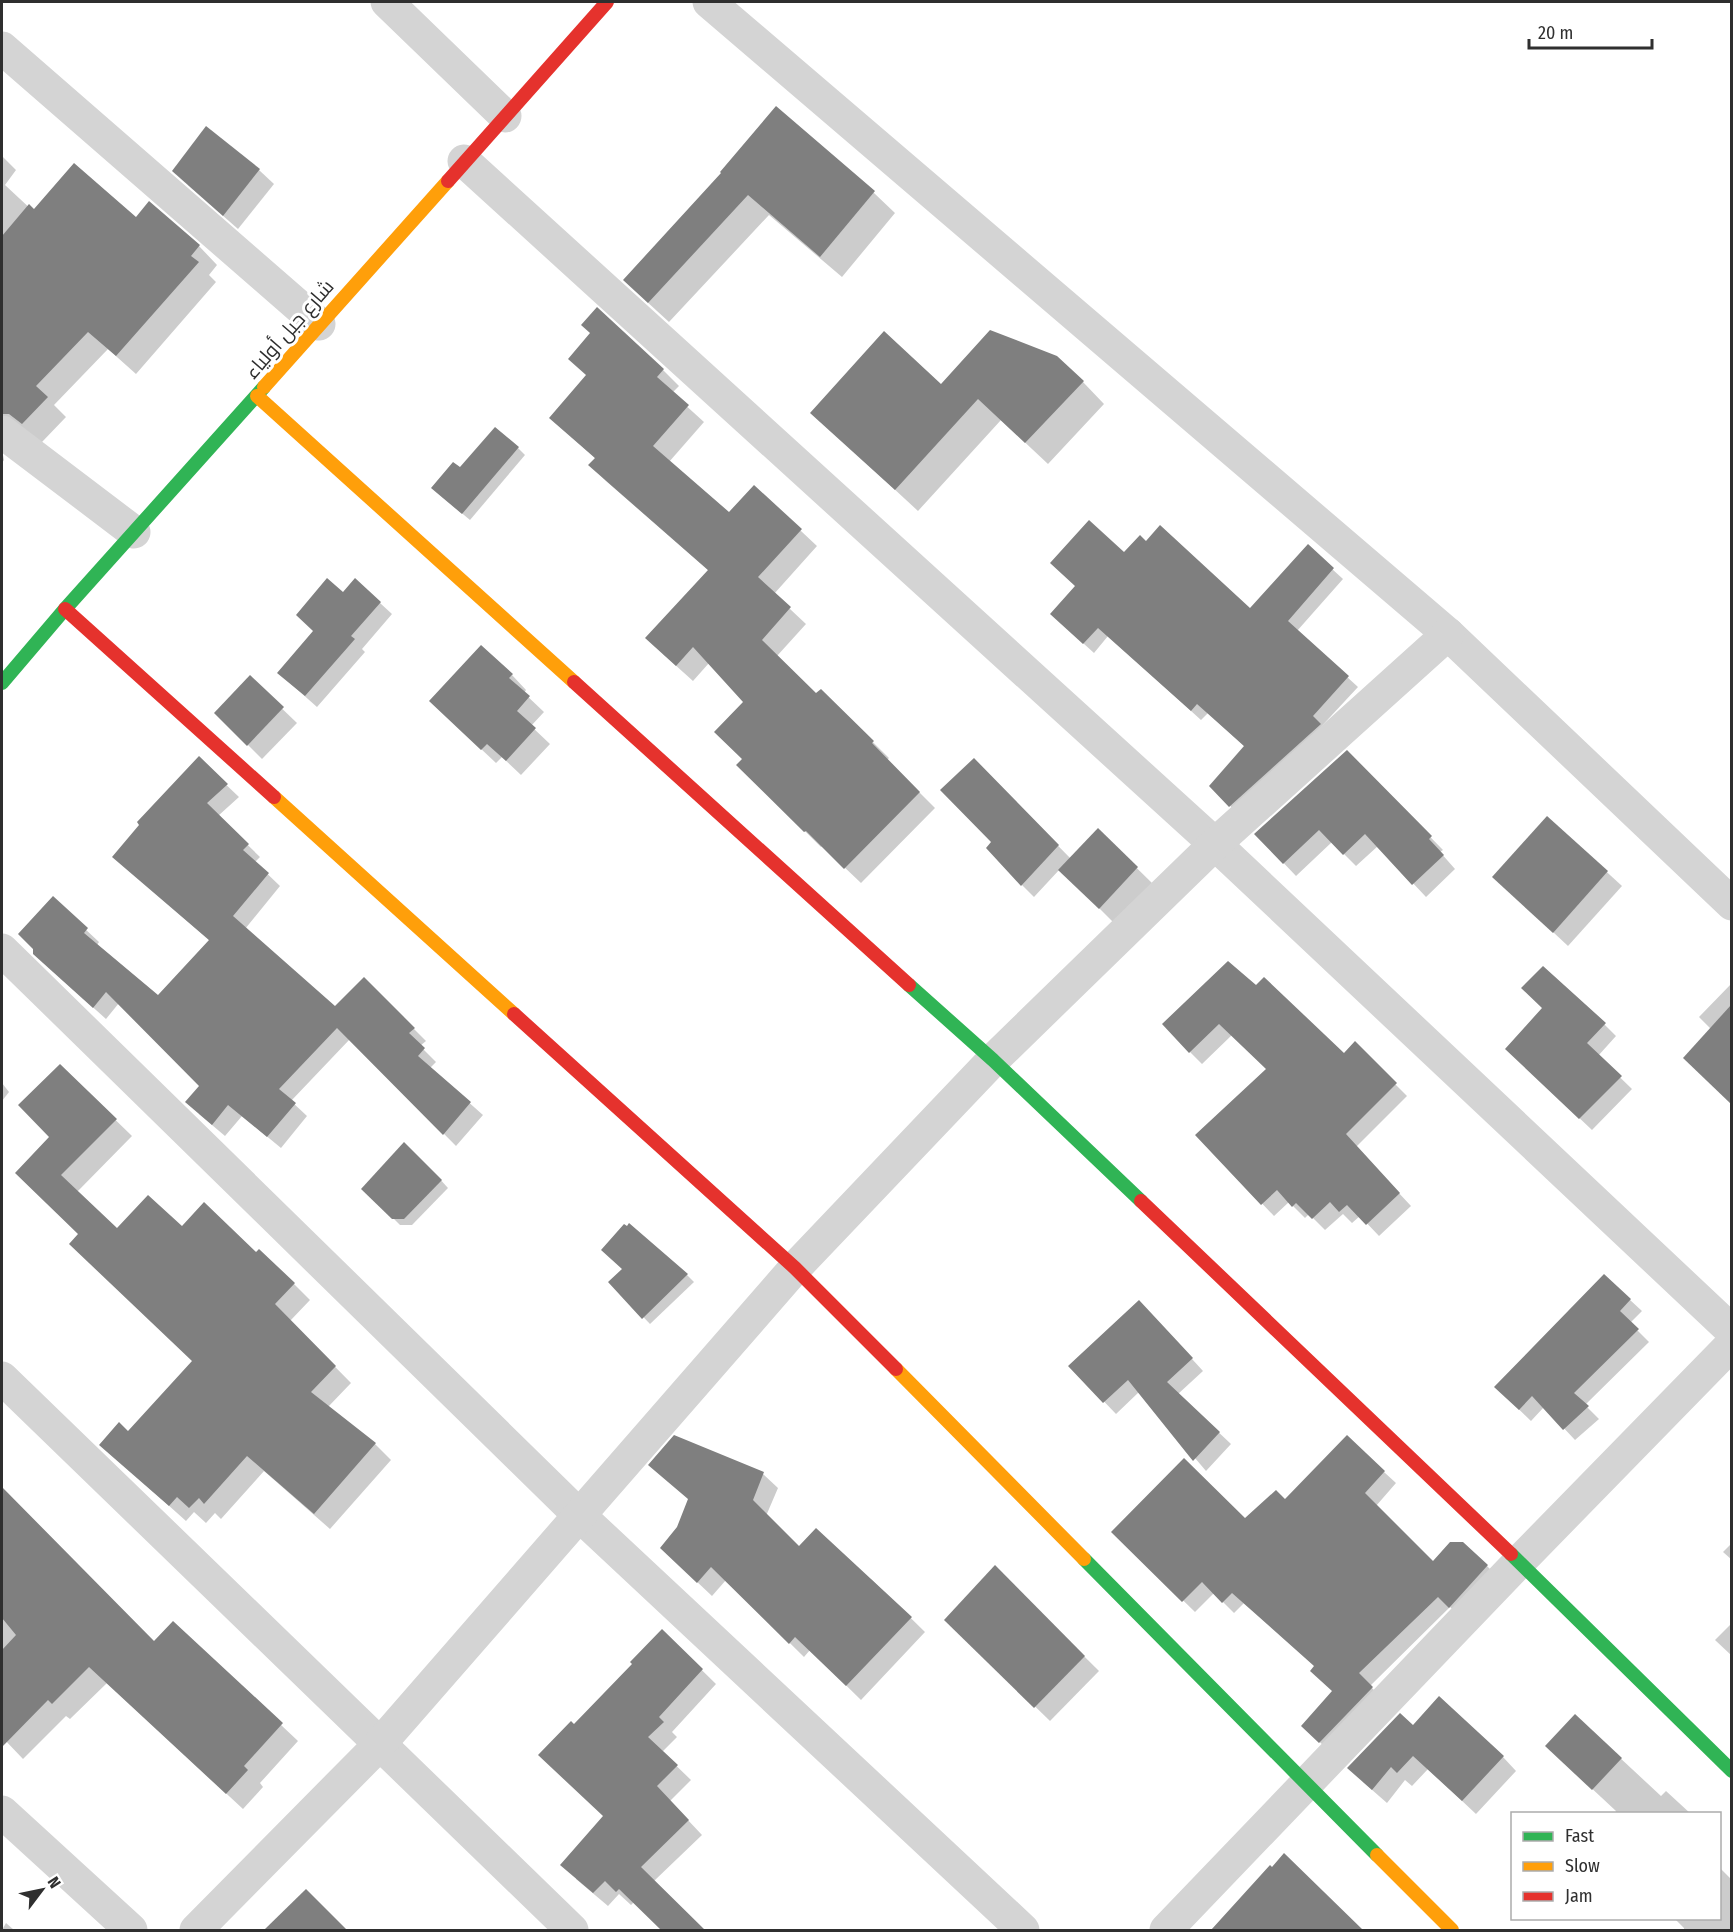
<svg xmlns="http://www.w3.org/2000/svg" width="1733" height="1932" font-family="'Fira Sans Condensed',Cairo,sans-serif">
<rect width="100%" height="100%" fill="#fff"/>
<g fill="#0003">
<path d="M776,108L874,193L895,213L842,277L769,215L669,322L645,300L723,173Z"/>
<path d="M2,156L16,170L5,185L34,212L136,219L199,246L217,265L209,275L216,282L136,374L108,349L54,405L66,417L42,442L2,450L4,460L2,463Z"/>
<path d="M259,170L274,184L238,229L188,185Z"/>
<path d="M663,370L679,386L672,393L704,422L669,462L729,515L754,487L817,546L774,594L806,624L777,656L816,695L821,691L889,758L887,760L935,808L861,883L822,846L821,847L738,765L744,759L745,702L709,663L693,681L663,654L709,571L606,481L591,465L596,459L551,418Z"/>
<path d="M1083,382L1104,404L1048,464L1001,420L918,511L812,413L941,386Z"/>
<path d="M518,448L525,455L470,520L440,495L460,470Z"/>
<path d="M1308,547L1343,579L1297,631L1358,687L1239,815L1211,786L1245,747L1208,713L1201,720L1108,636L1094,653L1062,624L1124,554L1250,610Z"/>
<path d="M343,594L380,603L392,614L362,649L365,652L317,707L291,684L315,631Z"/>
<path d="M512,675L526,690L524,693L544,712L531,726L550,744L521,775L502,757L496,763L445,715Z"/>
<path d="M250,678L297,723L262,759L216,713Z"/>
<path d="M1347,752L1443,850L1440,852L1455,869L1426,897L1378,846L1356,866L1332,842L1296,876L1256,834Z"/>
<path d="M199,759L239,797L218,816L260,857L255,862L280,886L245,929L336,1008L364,979L426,1041L420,1046L436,1062L430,1068L483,1115L456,1146L350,1039L291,1101L307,1116L281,1148L242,1116L225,1136L199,1114L201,1086L119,1003L106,1019L47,966L53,899L99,942L97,945L158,997L210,941L114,857Z"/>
<path d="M974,760L1071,859L1098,830L1152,883L1114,923L1060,869L1034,897L1022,885L993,842Z"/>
<path d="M1548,818L1622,886L1568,946L1509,891Z"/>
<path d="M1228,963L1344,1055L1355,1044L1407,1096L1356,1147L1411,1206L1379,1236L1360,1216L1352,1223L1343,1214L1325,1230L1309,1214L1305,1218L1289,1202L1274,1216L1197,1135L1267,1069L1232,1035L1202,1064L1190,1052Z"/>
<path d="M1732,983V1103L1700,1073L1711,1029L1699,1017Z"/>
<path d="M1544,1009L1604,1024L1616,1036L1598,1056L1632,1089L1592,1130L1519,1061Z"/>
<path d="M60,1066L132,1136L77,1192L117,1230L182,1228L256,1254L294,1284L310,1300L290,1321L351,1383L328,1407L375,1444L391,1460L330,1529L264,1471L221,1519L215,1513L206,1523L194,1512L186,1521L101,1445L128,1434L194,1362L80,1234L33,1189L51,1137Z"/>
<path d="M2,1083L9,1092L2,1101Z"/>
<path d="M438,1177L448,1188L412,1225H400L363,1188Z"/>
<path d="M624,1269L687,1275L694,1282L650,1324L610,1282Z"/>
<path d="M1604,1276L1642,1311L1630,1323L1649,1342L1585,1405L1599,1419L1575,1440L1544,1407L1531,1421L1496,1387Z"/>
<path d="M1150,1313L1203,1371L1178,1394L1231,1444L1206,1471L1139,1392L1116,1414L1070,1366Z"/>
<path d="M1384,1472L1396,1483L1376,1506L1433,1563L1487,1566L1498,1577L1462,1618L1450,1607L1370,1686L1383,1699L1332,1753L1314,1737L1334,1691L1315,1666L1244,1603L1234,1613L1214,1593L1195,1612L1113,1532L1245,1520L1285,1501Z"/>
<path d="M763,1474L778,1488L766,1516L799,1548L872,1580L925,1632L861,1700L810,1650L804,1657L726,1580L712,1596L676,1562Z"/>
<path d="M2,1488L155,1643L173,1623L298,1741L260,1783L263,1787L243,1809L107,1683L70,1719L66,1716L23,1759L2,1737V1677L6,1672L2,1668Z"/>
<path d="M1732,1543V1560L1723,1552Z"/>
<path d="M995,1568L1099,1671L1050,1721L946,1620Z"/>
<path d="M1732,1623V1656L1715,1640Z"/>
<path d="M662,1631L716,1684L672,1732L677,1737L662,1752L691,1780L670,1801L702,1835L654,1881L703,1930H663L634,1902L631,1905L619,1894L608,1906L576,1879L605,1817L575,1727L634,1664Z"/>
<path d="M1575,1716L1661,1796L1666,1791L1691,1814H1615L1616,1811L1558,1757Z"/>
<path d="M1413,1727L1503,1757L1516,1771L1476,1814L1428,1769L1412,1786L1405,1780L1387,1803L1363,1782Z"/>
<path d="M1284,1855L1361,1930H1212L1270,1867L1272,1869Z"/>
<path d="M1720,1868L1732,1880V1930H1684V1928L1674,1918H1720Z"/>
<path d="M306,1891L345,1930H267Z"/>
<path d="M6,1923L14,1930H2Z"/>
</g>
<g fill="#7f7f7f">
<path d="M776,106L875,191L820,257L748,195L648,303L623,280L721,173L720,172Z"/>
<path d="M206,126L260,169L223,216L172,171Z"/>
<path d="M74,163L136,217L149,201L200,245L191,256L199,262L116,356L88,332L36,386L48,397L22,424L9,414H2V236L29,204L34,209Z"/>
<path d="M597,307L664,369L657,377L689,405L653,446L729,512L754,485L802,529L758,577L791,607L762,640L816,693L821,689L874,741L872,743L920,792L844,869L806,831L804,832L736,765L742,759L714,732L743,702L693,647L676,666L645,638L708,570L588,465L595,458L549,418L586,375L568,359L590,333L581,325Z"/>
<path d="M990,330L1057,356L1084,381L1025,443L978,399L895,490L810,413L884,331L941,384Z"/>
<path d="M495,427L519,447L462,514L431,488L453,462L460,467Z"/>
<path d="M1089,520L1124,552L1140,535L1146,541L1160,525L1250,608L1308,544L1334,568L1288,621L1349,676L1313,716L1321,724L1229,807L1209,786L1244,746L1197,704L1191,711L1098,628L1083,644L1050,614L1075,586L1050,563Z"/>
<path d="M327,578L343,592L355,578L381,602L351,636L355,639L305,696L277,673L313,631L296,615Z"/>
<path d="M481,645L513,674L509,678L530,696L517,711L536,728L506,761L487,744L481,750L429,701Z"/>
<path d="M250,675L284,707L247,746L214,713Z"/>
<path d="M1347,750L1432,836L1429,839L1444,855L1412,885L1365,834L1343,855L1319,830L1283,864L1254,834Z"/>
<path d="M199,756L228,784L207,803L249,844L243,850L269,873L233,916L335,1006L364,977L415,1028L409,1033L425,1048L418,1056L471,1102L443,1135L337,1028L279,1089L296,1103L267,1137L228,1105L212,1125L185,1102L199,1086L106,992L93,1008L33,954V949L18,934L53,896L88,928L84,933L158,995L209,940L112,857L139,825L137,822Z"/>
<path d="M974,758L1059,845L1021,886L986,848L991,842L940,790Z"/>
<path d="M1547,816L1608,871L1553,933L1492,877Z"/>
<path d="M1098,828L1138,867L1099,909L1058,870Z"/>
<path d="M1228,961L1256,985L1264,977L1344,1053L1355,1041L1397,1083L1346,1134L1400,1193L1366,1225L1347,1205L1339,1212L1330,1202L1312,1219L1296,1203L1292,1207L1277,1190L1261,1205L1195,1135L1266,1069L1219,1024L1189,1053L1162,1024Z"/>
<path d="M1543,966L1606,1023L1587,1043L1622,1076L1579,1119L1505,1049L1542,1008L1521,988Z"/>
<path d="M1731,1005V1104L1683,1058Z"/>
<path d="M60,1064L117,1119L61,1175L117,1228L148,1195L182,1226L204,1202L256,1252L259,1249L295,1283L275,1304L336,1366L311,1392L376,1443L314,1514L247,1456L204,1504L199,1498L189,1508L177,1497L169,1506L99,1445L119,1422L128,1431L192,1361L69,1244L78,1234L15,1173L49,1137L18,1105Z"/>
<path d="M404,1142L442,1180L404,1219H392L361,1189Z"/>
<path d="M629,1223L688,1274L642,1319L608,1282L622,1269L601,1250L624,1224L627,1226Z"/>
<path d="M1604,1274L1631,1299L1620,1311L1639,1329L1574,1393L1589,1406L1563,1430L1532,1396L1519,1410L1494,1387Z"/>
<path d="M1139,1300L1193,1358L1167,1382L1220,1432L1193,1461L1128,1380L1103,1403L1068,1366Z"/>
<path d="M674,1435L764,1472L753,1500L799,1546L816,1528L912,1617L846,1686L795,1637L789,1644L711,1567L697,1583L660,1548L677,1527L688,1499L648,1465Z"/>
<path d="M1347,1435L1385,1471L1365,1493L1433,1561L1450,1542H1463L1488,1565L1449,1608L1438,1597L1359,1673L1373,1687L1319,1743L1301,1726L1332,1691L1310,1671L1314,1666L1232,1593L1222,1603L1202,1582L1182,1602L1111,1532L1184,1458L1245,1518L1276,1490L1285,1499Z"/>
<path d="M2,1487L154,1641L173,1621L283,1723L244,1766L248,1770L226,1794L89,1667L52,1704L48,1700L2,1747V1650L16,1635L2,1618Z"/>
<path d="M995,1565L1085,1656L1034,1708L944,1620Z"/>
<path d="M662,1629L703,1669L659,1717L664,1722L648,1737L678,1765L657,1786L689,1820L641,1867L705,1930H661L619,1889L616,1892L605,1881L593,1893L560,1865L603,1816L538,1755L571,1721L574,1724L632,1664L630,1662Z"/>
<path d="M1439,1696L1504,1756L1462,1801L1413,1756L1397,1773L1391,1767L1372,1790L1347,1768L1400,1713L1413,1725Z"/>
<path d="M1575,1714L1622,1758L1592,1790L1545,1746Z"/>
<path d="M1284,1853L1363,1930H1211L1270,1865L1272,1867Z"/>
<path d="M306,1889L347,1930H264Z"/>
</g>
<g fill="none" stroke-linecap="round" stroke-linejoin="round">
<g stroke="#d4d4d4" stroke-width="33">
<path d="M387,2L505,116"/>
<path d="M709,2L1448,634L1732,904"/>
<path d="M2,48L319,324"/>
<path d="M464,161L1215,844L1732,1331"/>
<path d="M2,432L134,532"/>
<path d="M2,950L579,1515L1023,1930"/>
<path d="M2,1378L572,1930"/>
<path d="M2,1812L131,1930"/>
<path d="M196,1930L379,1745L795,1268L993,1060L1215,844L1448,634"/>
<path d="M1166,1930L1519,1562L1732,1344"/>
</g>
<g stroke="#30b455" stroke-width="14">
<path d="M2,683L65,609L264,387"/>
<path d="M909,985L993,1060L1141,1201"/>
<path d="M1511,1554L1732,1771"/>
<path d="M1084,1559L1377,1855"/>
</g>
<g stroke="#ff9f0a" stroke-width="14">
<path d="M264,387L448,181"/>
<path d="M257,396L574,682"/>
<path d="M274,797L514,1014"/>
<path d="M896,1369L1084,1559"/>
<path d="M1377,1855L1452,1930"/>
</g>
<g stroke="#e5322d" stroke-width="14">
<path d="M448,181L607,2"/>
<path d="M65,609L274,797"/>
<path d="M574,682L909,985"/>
<path d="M514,1014L795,1268L896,1369"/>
<path d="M1141,1201L1511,1554"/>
</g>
</g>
<g text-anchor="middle" stroke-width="6" stroke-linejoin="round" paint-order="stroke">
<g font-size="20" fill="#2f2f2f" stroke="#fff">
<text transform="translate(289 329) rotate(-49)" y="7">شارع جبل أولياء</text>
</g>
</g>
<rect width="1733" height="1932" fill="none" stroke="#2f2f2f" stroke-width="6"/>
<rect x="1511" y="1812" width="210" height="108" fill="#ffffff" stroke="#acacac" stroke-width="1.5"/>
<rect x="1523" y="1832" width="30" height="9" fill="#30b455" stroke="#acacac" stroke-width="1.5"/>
<text x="1565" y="1842" font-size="18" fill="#2f2f2f">Fast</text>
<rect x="1523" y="1862" width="30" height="9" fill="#ff9f0a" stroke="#acacac" stroke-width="1.5"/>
<text x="1565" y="1872" font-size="18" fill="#2f2f2f">Slow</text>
<rect x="1523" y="1892" width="30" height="9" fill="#e5322d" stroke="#acacac" stroke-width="1.5"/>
<text x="1565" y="1902" font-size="18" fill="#2f2f2f">Jam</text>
<g transform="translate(42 1890) rotate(58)" stroke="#ffffff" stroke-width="4.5" paint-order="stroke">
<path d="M0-4.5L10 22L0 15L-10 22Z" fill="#2f2f2f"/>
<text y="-9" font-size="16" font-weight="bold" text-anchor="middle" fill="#2f2f2f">N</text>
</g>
<path d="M1529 39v9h123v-9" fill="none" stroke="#2f2f2f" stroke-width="3"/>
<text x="1538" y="39" font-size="18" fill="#2f2f2f" stroke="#ffffff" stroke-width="4.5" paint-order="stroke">20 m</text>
</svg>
